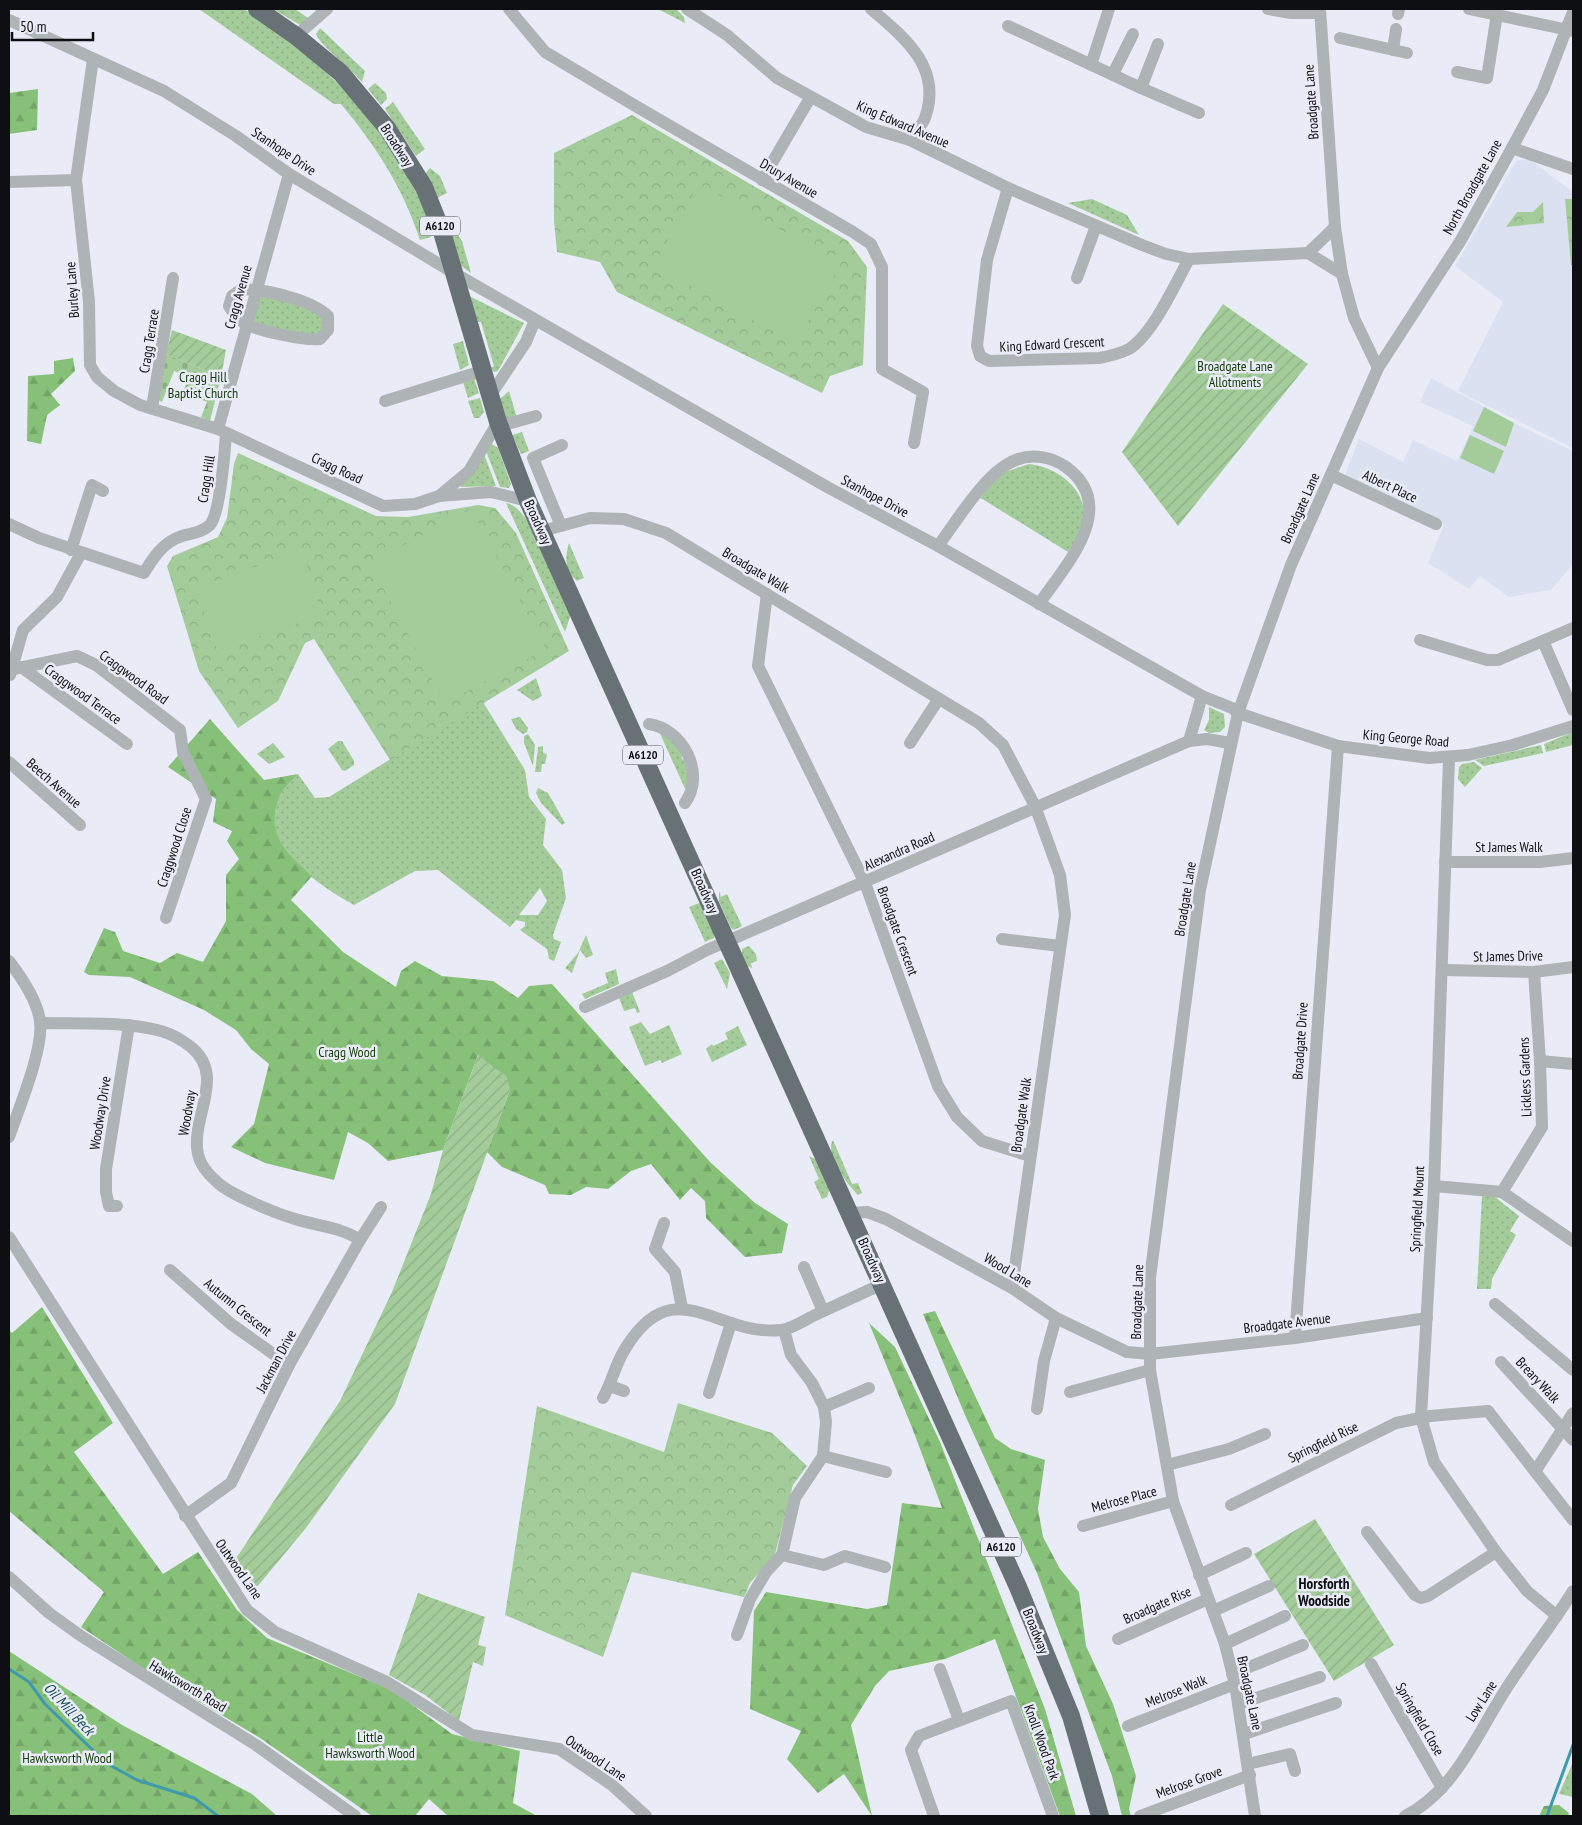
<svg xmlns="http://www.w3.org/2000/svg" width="1582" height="1825" font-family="'PT Sans Narrow',sans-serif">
<defs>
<pattern id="grass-dots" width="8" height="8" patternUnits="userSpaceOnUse" patternTransform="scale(1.25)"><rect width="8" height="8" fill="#a4cc9a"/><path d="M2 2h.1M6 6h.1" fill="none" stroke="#8cae84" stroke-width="1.8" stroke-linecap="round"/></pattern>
<pattern id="forest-firs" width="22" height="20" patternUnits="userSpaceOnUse" patternTransform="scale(1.25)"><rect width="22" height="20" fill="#87c078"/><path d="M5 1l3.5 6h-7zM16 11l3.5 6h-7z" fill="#73a467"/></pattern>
<pattern id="cemetery-stones" width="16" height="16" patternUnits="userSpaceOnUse" patternTransform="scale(1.25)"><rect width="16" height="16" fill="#a4cc9a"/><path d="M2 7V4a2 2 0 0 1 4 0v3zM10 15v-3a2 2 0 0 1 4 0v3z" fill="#8cae84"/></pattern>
<pattern id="park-crowns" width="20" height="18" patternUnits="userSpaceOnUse" patternTransform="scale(1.25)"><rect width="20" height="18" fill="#a4cc9a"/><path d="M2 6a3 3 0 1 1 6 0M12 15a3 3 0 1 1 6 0" fill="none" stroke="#8cae84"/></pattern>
<pattern id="garden-furrows" width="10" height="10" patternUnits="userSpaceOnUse" patternTransform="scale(1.25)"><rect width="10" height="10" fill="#a4cc9a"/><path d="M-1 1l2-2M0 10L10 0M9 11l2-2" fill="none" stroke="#8cae84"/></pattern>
</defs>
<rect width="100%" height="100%" fill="#e9ecf6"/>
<g fill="#dbe1f1">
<path d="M1529,159L1573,192V448L1458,391L1503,302L1455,266L1516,161Z"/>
<path d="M1431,378L1514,423L1573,451V564L1551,590L1509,597L1480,576L1469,589L1428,563L1444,525L1344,477L1359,439L1403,462L1413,440L1457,461L1473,426L1420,402Z"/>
</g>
<g fill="url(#grass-dots)" fill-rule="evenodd">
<path d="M199,9C210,9 236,6 245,10C262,18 277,31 292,43C344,84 380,125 412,183C421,198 432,220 431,237L420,240C403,188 376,146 341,104H334Z"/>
<path d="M273,9H295L311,20L302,26Z"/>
<path d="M658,9H676L684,17L685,23Z"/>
<path d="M320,28L365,71L362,82C353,71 319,44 316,34Z"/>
<path d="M375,83L386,93L387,99L381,105L368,89Z"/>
<path d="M393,102L425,149L416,156L385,109Z"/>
<path d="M430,168L440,176L447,193L437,198L425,174Z"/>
<path d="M1092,199L1127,215L1139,235L1068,203Z"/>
<path d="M456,232L462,241L471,273L460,265L451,233Z"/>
<path d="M260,296C280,300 341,305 318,335L308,337L252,322Z"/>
<path d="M469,296L524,323L498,371L494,372L490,368L494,366L481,322H476Z"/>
<path d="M463,341L469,365L460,370L453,344Z"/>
<path d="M474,378L479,393L468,398L462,379Z"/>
<path d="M509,391L517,418H505L500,399Z"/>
<path d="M480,398L484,412L479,418H474L468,401Z"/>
<path d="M522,432L529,451L521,454L512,435Z"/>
<path d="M492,444L498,448L511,484L509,488L500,487L486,451Z"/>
<path d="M484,454L496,486L461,487L460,483Z"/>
<path d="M1029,464C1060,467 1093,494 1082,528C1079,536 1072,545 1068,552L979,497L1005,472Z"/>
<path d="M506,503C532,506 559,588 570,612V617L565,632Z"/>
<path d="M569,543L584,578L577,581C564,571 565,557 569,543Z"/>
<path d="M536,678L542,696L533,701L517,690Z"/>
<path d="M483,702L525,770L529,797L546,819L543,845L562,870L566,898L553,935L554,939L561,942L554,961L549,959L547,949L520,930L525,926V922L516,920L510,927L438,870L415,871L354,905C327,890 282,861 274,829C273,822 276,805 279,798C281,790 292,781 298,774L315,798L329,797ZM540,888L547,901L538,915H519Z"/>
<path d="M1209,707L1224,714L1225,727L1220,732L1209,733L1204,730L1209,720Z"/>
<path d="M520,717L528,728L527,732L523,734L516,729L511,719Z"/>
<path d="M657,727L681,749L682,759L689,762L687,793Z"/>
<path d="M1573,732V745L1546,752L1544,744Z"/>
<path d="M528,734L535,745L533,766L524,743V736Z"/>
<path d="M338,741H342L354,761V765L345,771L342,770L328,749Z"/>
<path d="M273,743L285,757L269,764L257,754Z"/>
<path d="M1541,745L1543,753L1484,766L1475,760Z"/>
<path d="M543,746V753L547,754L545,764H542L541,772H535L538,747Z"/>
<path d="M1474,762L1482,768L1465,787L1458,779L1459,767L1462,764Z"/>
<path d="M538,788L548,793L565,823L562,825L541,803L536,793Z"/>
<path d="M719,891L721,897L727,894L742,926L734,930L731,928L719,902Z"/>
<path d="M699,903L703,907L715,934L714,938L705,942L689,907Z"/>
<path d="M586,935L593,955L586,958L580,950L572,973L565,968L578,953Z"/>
<path d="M749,946L756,954L757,961L751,963L752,968L747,966L742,955V949Z"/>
<path d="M722,959L730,973L727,989L714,963Z"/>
<path d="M616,969L619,984L585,999L582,994L608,983L605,973Z"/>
<path d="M632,992L640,1012L637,1013L635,1008L624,1011L618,995Z"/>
<path d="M641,1022L650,1034L669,1025L682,1054L662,1063L660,1060L645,1066L629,1027Z"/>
<path d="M738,1026L747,1045L712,1062L706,1049L712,1044L713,1046L728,1039L725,1033Z"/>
<path d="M833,1140L852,1184L858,1183L862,1193L858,1195C848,1185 824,1154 833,1140Z"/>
<path d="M809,1156L817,1160L830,1188L827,1197L822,1199L814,1182L819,1179Z"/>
<path d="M1482,1196L1495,1197L1519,1216L1510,1231L1516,1235L1492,1279L1491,1289H1477Z"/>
<path d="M1573,1762V1797L1559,1794Z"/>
</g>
<g fill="url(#forest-firs)">
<path d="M38,89L37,130L9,134V93Z"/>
<path d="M73,358L75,371L51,394L60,405L47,415L41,444L27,441L28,376L54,374V361Z"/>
<path d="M210,719L264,780L298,774C292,781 281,790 279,798C265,836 287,853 312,876L291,900L343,952L396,987L401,971L415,961L442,976L493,981L518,998L529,986L552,984L710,1162L755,1203L788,1224L782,1253L745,1257L706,1218L705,1201L691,1188L680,1200L651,1164L631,1171L608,1189L586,1187L571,1195L549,1194L545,1185L502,1167L487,1152L510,1090L478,1055L443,1150L388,1161L368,1143L348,1132L334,1180L265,1163L231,1147L254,1124L269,1064L251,1049L236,1030L204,1010L130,977L89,975L84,972L104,928L115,932L123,951L160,963L177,953L203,962L226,921V875L239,859L227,841L232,831L213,822L216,799L168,767Z"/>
<path d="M42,1307L113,1423L74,1452L163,1574L198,1552L237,1610L267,1638L392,1690L452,1734L520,1751L513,1803L537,1816H448L429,1799L415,1816H372L260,1738L144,1669L81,1627L104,1592L9,1511V1330L12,1333Z"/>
<path d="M935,1311L995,1438L1011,1449L1045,1460L1038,1509L1043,1537L1060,1569L1079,1592L1086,1646L1113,1704L1136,1776L1129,1809L1131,1816H1122L1112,1776L1037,1573L965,1415L923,1314Z"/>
<path d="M869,1323L895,1347L940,1442L1045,1709L1076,1816H1060L995,1639L945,1659L889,1671L875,1686L851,1725L872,1816L844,1774L818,1793L787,1759L801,1731L750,1709L754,1611L766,1592L867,1609L887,1605L902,1503L942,1508L913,1430Z"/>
<path d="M9,1651L122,1725L252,1794L277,1816H9Z"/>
<path d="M1559,1805L1569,1813L1568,1816H1539L1544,1806Z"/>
</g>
<path fill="url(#cemetery-stones)" d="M166,354L221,377L210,421L201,417L207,402L183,392L189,377L174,371L162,402L156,399Z"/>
<g fill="url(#park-crowns)">
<path d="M632,115L848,241L867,267L863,365L830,376L822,393L617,292L600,262L557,252L554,221V153Z"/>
<path d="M1565,199H1573V265H1571Z"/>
<path d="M1543,202L1544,223L1506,227L1517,212H1533Z"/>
<path d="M238,453L376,516L408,517L478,505L495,508L516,533L569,651L390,760L314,639L305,643L278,701L238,728L199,671L167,566L173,556L218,537L227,518L234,464Z"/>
<path d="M678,1403L772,1433L807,1466L793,1485L775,1554L750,1583L744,1597L632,1572L603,1657L505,1615L537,1406L664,1452Z"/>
</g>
<g fill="url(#garden-furrows)">
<path d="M1223,304L1308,364L1178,526L1122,452Z"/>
<path d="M172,330L226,350L221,377L166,354Z"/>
<path d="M478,1055L507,1077L510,1090L395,1404L306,1528L252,1593L231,1566L340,1401L392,1292L431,1194L443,1150Z"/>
<path d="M1315,1519L1394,1645L1334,1681L1254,1554Z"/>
<path d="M418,1593L485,1617L478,1645L486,1647L483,1666L473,1662L459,1721L425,1695L389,1675Z"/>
</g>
<g fill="#a4cc9a">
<path d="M699,184L841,263L796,344L654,265Z"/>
<path d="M1484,407L1514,423L1506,447L1473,431Z"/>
<path d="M1470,435L1504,451L1494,474L1460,458Z"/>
<path d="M471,509L546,649L445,703L370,563Z"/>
<path d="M302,551L322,615L217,650L196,587Z"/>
</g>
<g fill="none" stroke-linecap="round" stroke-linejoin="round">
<g stroke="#4099ad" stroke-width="3">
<path d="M9,1669L29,1682L45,1704L106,1763L137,1780L194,1798L218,1816"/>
<path d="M1547,1816L1573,1745"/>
</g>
<g stroke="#aeb3b5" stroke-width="12">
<path d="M509,9L545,52L639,108L853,232L871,244L882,267V369L923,392L914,443"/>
<path d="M687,9L727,35L777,78L866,127L910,140L1008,188L1142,245L1166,254L1189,259L1308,253L1342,274"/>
<path d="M871,9C905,38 943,68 925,118C922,126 915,133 910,140"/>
<path d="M1268,9L1291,13H1320"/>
<path d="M1320,9L1335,227L1342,274L1354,318L1378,368"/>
<path d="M1469,9L1573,31"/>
<path d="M1398,14L1399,9"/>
<path d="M9,20L164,91L236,136L289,174L454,273L829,488L938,546L1202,696L1232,708L1238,713L1338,746L1429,758L1468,755L1513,745L1573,726"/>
<path d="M1008,26L1141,88L1199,113"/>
<path d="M296,36L327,9"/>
<path d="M1340,38L1407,53"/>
<path d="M1393,50L1396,29"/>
<path d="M93,59L76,180L89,302L90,365L97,377L114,391L140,405L218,429L383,506L415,504L439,496L469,471L498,422"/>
<path d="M1091,65L1109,9"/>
<path d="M1457,72L1487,78L1497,14"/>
<path d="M1113,74L1133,34"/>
<path d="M1141,88L1158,44"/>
<path d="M1512,148L1573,169"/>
<path d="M762,180L810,98"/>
<path d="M9,182L76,180"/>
<path d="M1008,188L987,260L977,346L980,356L989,361L1099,358C1110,356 1119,354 1129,349C1153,334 1175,284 1189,259"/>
<path d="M1308,253L1335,227"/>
<path d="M1077,278L1096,226"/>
<path d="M242,289C267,290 310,299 328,316V330L320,339C305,341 257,331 244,323C237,318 233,313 229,306L232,296Z"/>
<path d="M490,396L526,342L535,320"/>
<path d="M385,401L482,371"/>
<path d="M152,408L173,278"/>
<path d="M500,426L536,416"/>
<path d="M218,429L289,174"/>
<path d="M1331,475L1436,524"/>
<path d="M439,496L491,492L528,501"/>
<path d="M9,524L39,538L144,573C153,558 163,542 182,536C192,533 201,533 210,525C220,513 225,451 226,434"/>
<path d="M561,526L533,458L562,445"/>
<path d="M542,531L590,518L624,519L666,533L979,723L1003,745L1035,806L1060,875L1065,915L1012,1288"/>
<path d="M938,546C957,521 986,471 1016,460C1032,453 1052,457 1066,467C1121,507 1065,566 1039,604"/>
<path d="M71,550L92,485L103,491"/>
<path d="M767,594L758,666L865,883L938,1086L957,1117L982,1141L1030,1156"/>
<path d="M1420,640L1487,660H1498L1573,628"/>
<path d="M1543,641L1573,710"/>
<path d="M21,667L127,744"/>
<path d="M9,670L77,656L96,665L180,730L183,752L206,799L166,918"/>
<path d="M10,675L23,630L57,597L81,553"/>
<path d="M649,724C683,729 706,773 685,803"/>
<path d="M1189,741L1202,696"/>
<path d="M910,743L938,700"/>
<path d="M1449,758L1434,1186L1421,1417L1434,1462L1496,1552L1527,1591L1557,1616"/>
<path d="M9,762L80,825"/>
<path d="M1445,862H1540L1573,858"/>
<path d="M1002,939L1060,946"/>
<path d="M9,961C22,978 38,1001 40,1022C44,1048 18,1111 9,1137"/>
<path d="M1442,970L1534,972L1573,967"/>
<path d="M585,1007L667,971L707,950L1189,741L1207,739L1230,743"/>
<path d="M41,1023C80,1024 123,1021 161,1031C172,1034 182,1040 191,1047C227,1076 190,1118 198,1154C200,1165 209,1175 217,1182C229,1194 275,1213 292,1218C315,1226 339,1226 360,1240"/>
<path d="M1540,1061L1573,1064"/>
<path d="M1434,1186L1502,1192L1542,1127L1540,1061L1534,972"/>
<path d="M1502,1192L1573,1241"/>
<path d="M117,1206H109L106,1192V1169L129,1025"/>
<path d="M851,1213L867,1212L886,1219L1012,1288L1056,1318L1127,1352L1150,1354L1295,1338L1427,1318"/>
<path d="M664,1223L655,1249L675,1272L682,1308"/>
<path d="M9,1237L247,1610L275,1632L387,1682L472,1735L559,1749L612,1785L646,1816"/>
<path d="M804,1267L823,1311"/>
<path d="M170,1270L231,1324L289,1365"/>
<path d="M1495,1304L1573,1370"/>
<path d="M784,1330L791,1355L812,1383L824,1407L826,1422L823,1456L795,1498L782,1555L824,1565L845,1556L885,1567"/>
<path d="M1295,1338L1338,746"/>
<path d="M1501,1362L1573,1440"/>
<path d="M610,1386L624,1391"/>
<path d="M1070,1392L1150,1370"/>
<path d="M709,1393L731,1323"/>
<path d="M603,1398C612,1382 615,1365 625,1349C674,1268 716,1337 781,1330C792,1329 803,1321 813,1316C836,1305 859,1295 882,1284"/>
<path d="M824,1407L869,1388"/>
<path d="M1037,1409L1044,1361L1056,1318"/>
<path d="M823,1456L886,1472"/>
<path d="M1167,1465L1229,1449L1265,1434"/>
<path d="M1536,1470L1573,1413"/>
<path d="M1231,1505L1396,1423L1430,1416L1488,1411L1573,1520"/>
<path d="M185,1516L231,1483L289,1365L360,1240L381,1207"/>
<path d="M1083,1526L1173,1501"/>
<path d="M1367,1532L1415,1595L1421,1598L1428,1596L1496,1552"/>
<path d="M1199,1575L1246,1553"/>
<path d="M9,1577L49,1613L81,1636L256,1745L355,1816"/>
<path d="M1213,1611L1269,1586"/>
<path d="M737,1635L750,1599L766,1572L782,1555"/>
<path d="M1118,1639L1208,1599"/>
<path d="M1225,1644L1285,1616"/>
<path d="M1371,1664L1442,1788"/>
<path d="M940,1669L959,1720"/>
<path d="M1232,1674L1303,1645"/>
<path d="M1238,1704L1320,1677"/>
<path d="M1128,1726L1235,1684"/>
<path d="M1244,1734L1336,1703"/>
<path d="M1248,1764L1290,1754L1295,1771"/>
<path d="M934,1816L911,1750L919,1736L1011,1701L1053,1816"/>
<path d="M1140,1816L1250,1775"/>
<path d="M1255,1816L1235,1684L1225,1644L1173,1501L1150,1370V1278L1200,890L1238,713L1291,565L1378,368L1461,240L1512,148L1543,90L1573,12"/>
<path d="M1405,1816C1455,1791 1477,1734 1506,1689C1527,1656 1552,1625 1573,1591"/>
</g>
<path stroke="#687176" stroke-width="18" d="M257,9L296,36L341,73L387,128L424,187L442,232L498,422L528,501L1018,1587L1071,1716L1100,1816"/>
</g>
<g text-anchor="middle" stroke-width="5" stroke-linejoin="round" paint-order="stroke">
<g fill="#e9ecf6" stroke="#505156" stroke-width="1">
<rect x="420" y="216.5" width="40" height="19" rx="4"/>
<rect x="623" y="745.5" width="40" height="19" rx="4"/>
<rect x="981" y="1537.5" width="40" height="19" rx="4"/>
</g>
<g font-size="12" font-weight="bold" fill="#0e0f12">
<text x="440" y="230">A6120</text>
<text x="643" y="759">A6120</text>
<text x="1001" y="1551">A6120</text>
</g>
<g font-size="14" fill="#0e0f12" stroke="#e9ecf6">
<text transform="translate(1311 102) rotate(-94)" y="5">Broadgate Lane</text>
<text transform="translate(903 124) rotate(23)" y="5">King Edward Avenue</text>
<text transform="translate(397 145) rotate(57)" y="5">Broadway</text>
<text transform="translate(284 151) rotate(34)" y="5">Stanhope Drive</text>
<text transform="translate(789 178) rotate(30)" y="5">Drury Avenue</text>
<text transform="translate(1472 187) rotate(-61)" y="5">North Broadgate Lane</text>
<text transform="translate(72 290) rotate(-94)" y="5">Burley Lane</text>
<text transform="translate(238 297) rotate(-74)" y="5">Cragg Avenue</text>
<text transform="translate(149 341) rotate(-81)" y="5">Cragg Terrace</text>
<text transform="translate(1052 344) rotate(-3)" y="5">King Edward Crescent</text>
<text transform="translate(337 468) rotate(25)" y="5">Cragg Road</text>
<text transform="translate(206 479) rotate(-81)" y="5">Cragg Hill</text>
<text transform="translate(1390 486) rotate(25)" y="5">Albert Place</text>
<text transform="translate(875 496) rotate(28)" y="5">Stanhope Drive</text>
<text transform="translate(1300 508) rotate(-66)" y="5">Broadgate Lane</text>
<text transform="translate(538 522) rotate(66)" y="5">Broadway</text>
<text transform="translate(756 570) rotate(31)" y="5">Broadgate Walk</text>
<text transform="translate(134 677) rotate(36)" y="5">Craggwood Road</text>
<text transform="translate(83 694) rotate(36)" y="5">Craggwood Terrace</text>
<text transform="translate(1406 738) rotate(5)" y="5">King George Road</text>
<text transform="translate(54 783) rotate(41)" y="5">Beech Avenue</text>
<text transform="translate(174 847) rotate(-72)" y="5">Craggwood Close</text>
<text x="1509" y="852">St James Walk</text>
<text transform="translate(899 851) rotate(-24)" y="5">Alexandra Road</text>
<text transform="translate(705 891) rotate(66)" y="5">Broadway</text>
<text transform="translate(1185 899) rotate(-81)" y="5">Broadgate Lane</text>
<text transform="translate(898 931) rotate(70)" y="5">Broadgate Crescent</text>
<text transform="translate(1508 956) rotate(-1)" y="5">St James Drive</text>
<text transform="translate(1300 1041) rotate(-86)" y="5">Broadgate Drive</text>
<text transform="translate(1525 1077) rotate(-92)" y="5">Lickless Gardens</text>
<text transform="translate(100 1113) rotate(-81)" y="5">Woodway Drive</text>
<text transform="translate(187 1113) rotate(-80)" y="5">Woodway</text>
<text transform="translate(1021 1115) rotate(-82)" y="5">Broadgate Walk</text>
<text transform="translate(1417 1209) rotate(-87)" y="5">Springfield Mount</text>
<text transform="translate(872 1260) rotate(66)" y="5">Broadway</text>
<text transform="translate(1008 1270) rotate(31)" y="5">Wood Lane</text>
<text transform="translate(1137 1302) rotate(-88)" y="5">Broadgate Lane</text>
<text transform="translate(238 1307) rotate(39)" y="5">Autumn Crescent</text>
<text transform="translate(1287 1323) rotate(-7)" y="5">Broadgate Avenue</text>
<text transform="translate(276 1361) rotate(-62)" y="5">Jackman Drive</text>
<text transform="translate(1538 1380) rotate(47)" y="5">Breary Walk</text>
<text transform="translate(1323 1442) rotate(-26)" y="5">Springfield Rise</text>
<text transform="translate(1124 1499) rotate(-15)" y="5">Melrose Place</text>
<text transform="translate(239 1569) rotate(55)" y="5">Outwood Lane</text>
<text transform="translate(1157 1605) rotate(-24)" y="5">Broadgate Rise</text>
<text transform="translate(1036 1631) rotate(68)" y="5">Broadway</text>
<text transform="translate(188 1686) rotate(31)" y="5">Hawksworth Road</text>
<text transform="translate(1176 1691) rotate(-22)" y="5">Melrose Walk</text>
<text transform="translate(1250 1693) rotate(78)" y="5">Broadgate Lane</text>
<text transform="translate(1481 1701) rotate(-58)" y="5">Low Lane</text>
<text transform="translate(1420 1719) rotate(60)" y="5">Springfield Close</text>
<text transform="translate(1042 1742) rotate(70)" y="5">Knoll Wood Park</text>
<text transform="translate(596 1758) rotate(34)" y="5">Outwood Lane</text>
<text transform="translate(1189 1782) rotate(-20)" y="5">Melrose Grove</text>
</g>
<g font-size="14" fill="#163c0a" stroke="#e9ecf6">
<text x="1235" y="371">Broadgate Lane<tspan x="1235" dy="16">Allotments</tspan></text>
<text x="203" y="382">Cragg Hill<tspan x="203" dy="16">Baptist Church</tspan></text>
<text x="347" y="1057">Cragg Wood</text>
<text x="370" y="1742">Little<tspan x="370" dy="16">Hawksworth Wood</tspan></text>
<text x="67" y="1763">Hawksworth Wood</text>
</g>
<g font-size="15" font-weight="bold" fill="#0e0f12" stroke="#e9ecf6">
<text x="1324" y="1589">Horsforth<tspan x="1324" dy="17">Woodside</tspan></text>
</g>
<g font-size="15" font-style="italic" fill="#154c58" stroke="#e9ecf6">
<text transform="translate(69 1709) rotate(47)" y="5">Oil Mill Beck</text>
</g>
</g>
<rect width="1582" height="1825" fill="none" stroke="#0e0f12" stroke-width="20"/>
<path d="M12 32v8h81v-8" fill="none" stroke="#0e0f12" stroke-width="2.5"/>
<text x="20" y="32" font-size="15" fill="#0e0f12" stroke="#e9ecf6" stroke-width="4" paint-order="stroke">50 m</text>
</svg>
